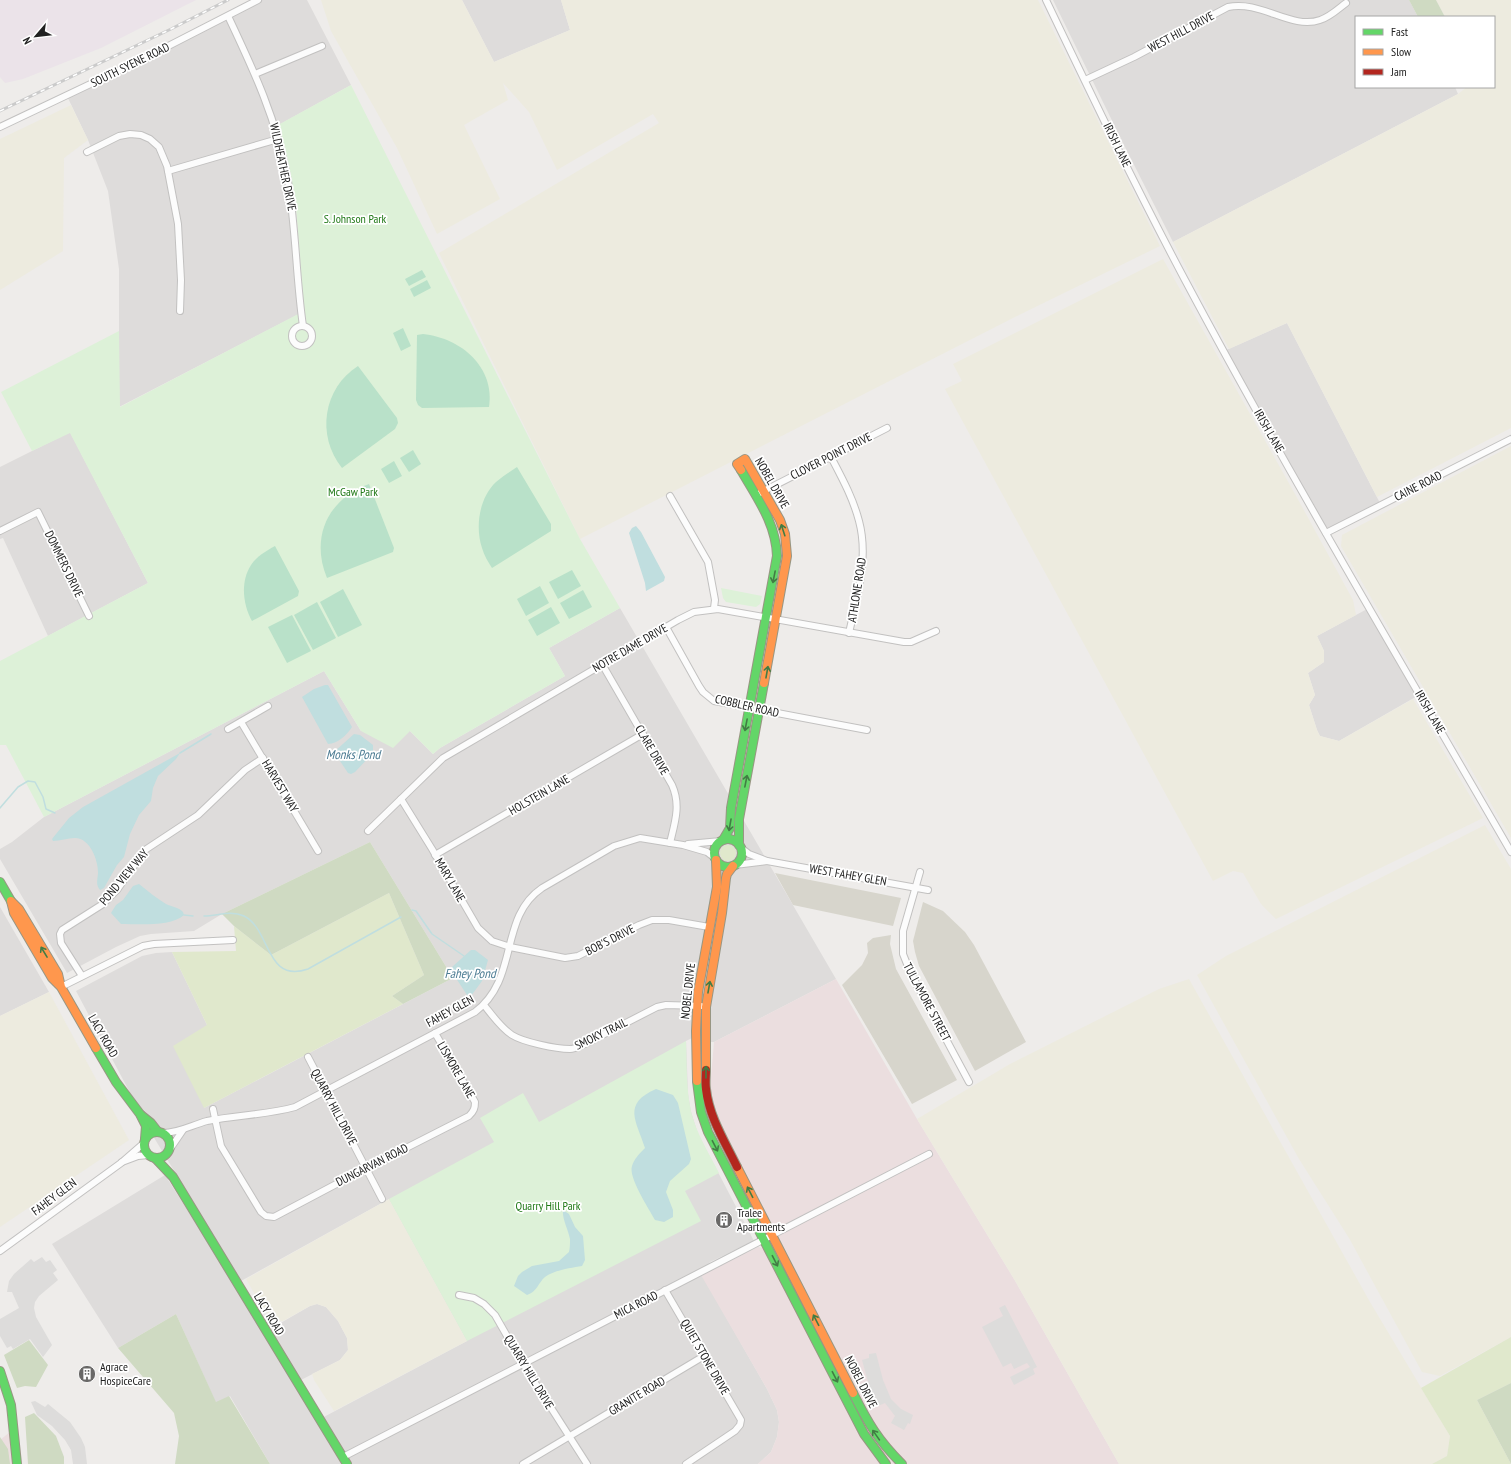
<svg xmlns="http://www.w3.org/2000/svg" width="1511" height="1464" font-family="'PT Sans Narrow',sans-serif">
<rect width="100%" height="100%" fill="#eeecea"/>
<g fill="#dedcdb">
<path d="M258,0H307L351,85L275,127L288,180L301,313L119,407V269L108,191L88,140L67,96Z"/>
<path d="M462,0H561L570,30L494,62Z"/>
<path d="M1053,0H1409L1418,17H1356V87H1455L1458,94L1173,242L1124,145Z"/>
<path d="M1287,323L1381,505L1326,533L1224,351Z"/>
<path d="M70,432L148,583L48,636L3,538L0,539V467Z"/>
<path d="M620,608L836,979L714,1042H709L696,1036L686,1041L688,1094L691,1112L698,1134L754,1241L710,1262L702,1275L767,1389L777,1410L779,1422L777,1437L771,1452L758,1464H270L230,1396L216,1403L176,1314L118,1348L52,1244L165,1175L265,1332L310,1306L317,1304L326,1307L338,1321L347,1338L348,1350L340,1360L297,1382L320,1419L467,1341L389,1199L241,1281L153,1136L76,991L142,956L156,953L172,952L207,1025L204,1108L453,978L370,842L222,914L194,931L151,934L140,936L116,947L67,973L0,859V849L12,842L44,817L324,671L361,731H410L433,754L440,748L565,676L549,648Z"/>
<path d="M1369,608L1419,695L1339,741L1320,736L1317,730L1309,705L1315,695L1308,673L1324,662V651L1317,636Z"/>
<path d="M0,907L49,992L0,1016Z"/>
</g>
<g fill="#ebdedf">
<path d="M836,979L917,1119L1014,1279L1119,1464H758L771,1452L777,1437L779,1422L777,1410L767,1389L701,1275L758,1247L764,1248L779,1240L722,1131L714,1109L710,1089L714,1042Z"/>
<path d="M10,1432L12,1464H0V1440Z"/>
</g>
<path fill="#ebe3e9" d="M0,0H196L101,48L23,79L5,83L0,77Z"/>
<g fill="#dddcdb">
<path d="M42,1257L46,1262L50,1260L57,1270L53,1273L58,1280L39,1296L35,1302L34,1308L36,1317L52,1345L43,1357L30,1339L13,1349L11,1346L7,1348L0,1336V1319L19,1308L12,1292H7L9,1281L14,1274L31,1259L34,1262Z"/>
<path d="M1005,1305L1037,1367L1033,1369L1035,1374L1014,1385L1010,1377L1030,1367L1027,1363L1014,1369L1011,1363L1003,1367L982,1327L1003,1316L999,1308Z"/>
<path d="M876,1353L883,1380L891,1399L901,1409L913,1415L910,1424L908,1423L904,1430L891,1423L895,1416L885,1403L878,1406L870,1389L862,1360L869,1358V1354Z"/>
<path d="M35,1401L45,1407L48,1404L70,1422L81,1438L85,1447L87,1464H73L71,1450L65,1440L52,1426L37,1415L31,1402Z"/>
</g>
<g fill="#d7d5cc">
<path d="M775,873L901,898L893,926L793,905Z"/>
<path d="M923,902L943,911L965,932L974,945L1026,1042L975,1071L919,966L915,952L913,941Z"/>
<path d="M891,935L890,944L896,969L957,1080L912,1104L842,985L862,965L868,953L867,943L873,938Z"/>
</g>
<g fill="#edebdf">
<path d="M321,0H462L494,62L570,30L561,0H1038L1160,246L1013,318L580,539L439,253L659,123L653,114L557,170L529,112L503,83L508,100L464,125L500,199L437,234L397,148L331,31Z"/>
<path d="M1436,0H1511V428L1377,497L1287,323L1229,349L1173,242L1458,94L1467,87H1494V17H1445Z"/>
<path d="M71,105L88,140L64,158L63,251L0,290V139Z"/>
<path d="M1163,259L1295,494L1353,600L1356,615L1317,636L1324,651V662L1308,673L1315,695L1309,705L1317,730L1320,736L1339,741L1413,699L1483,818L1276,919L1261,904L1243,873L1233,871L1213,881L945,389L962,381L953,364Z"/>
<path d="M1511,446V838L1341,546L1342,535Z"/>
<path d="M1485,825L1511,869V1337L1440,1376L1422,1372L1349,1238L1299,1159L1197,975L1226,956Z"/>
<path d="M1189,979L1370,1302L1450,1436L1447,1456L1432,1464H1119L1014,1279L917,1119L1010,1064L1159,989Z"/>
<path d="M49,992L129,1140L0,1227V1016Z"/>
<path d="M389,1199L467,1341L334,1411L314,1380L312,1374L340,1360L348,1350L347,1338L338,1321L326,1307L317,1304L310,1306L283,1321L273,1320L264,1310L246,1279Z"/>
</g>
<g fill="#e0e8cc">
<circle cx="728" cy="853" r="8"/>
<path d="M389,893L424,975L392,996L403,1004L204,1108L173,1046L207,1025L172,952L236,951L234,926L271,955Z"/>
<path d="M1511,1337V1383L1477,1400L1511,1464H1432L1447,1456L1450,1436L1421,1388Z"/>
</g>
<g fill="#cfdac2">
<path d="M1409,0H1436L1445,17H1418Z"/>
<path d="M370,842L453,978L403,1004L392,996L424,975L389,893L271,955L234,926L222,914Z"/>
<path d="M176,1314L216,1402L229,1396L270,1464H175L179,1436L174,1413L118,1348Z"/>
<path d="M29,1340L48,1365L36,1387L25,1386L17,1388L4,1355Z"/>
<path d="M1511,1383V1464L1477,1400Z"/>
<path d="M34,1413L56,1436L64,1457V1464H28L25,1417Z"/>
<path d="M0,1437L8,1449L10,1464H0Z"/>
</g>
<g fill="#ddf1d8">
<path d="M351,85L580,539L620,608L549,648L565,676L440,748L433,754L410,731L393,748L361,731L324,671L44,817L6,745H0V661L148,583L70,433L32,451L1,392L119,331L120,407L304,311L296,207L289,165L278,125Z"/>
<path d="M721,588L762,596L760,604L756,607L726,602L723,598Z"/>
<path d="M686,1041C687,1064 686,1089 691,1111C696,1133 709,1153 719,1173L685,1191L701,1221L467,1341L389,1199L494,1142L480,1118L523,1093L539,1122Z"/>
</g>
<g fill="#b9e1c9">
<path d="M422,270L426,277L409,286L405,279Z"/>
<path d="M427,280L431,288L414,297L410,289Z"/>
<path d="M403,328L411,346L401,351L393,333Z"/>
<path d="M423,334C461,338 495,367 489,407L422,408L418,405L416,400L417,335Z"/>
<path d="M358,366L397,418L398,423L395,429L342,468C316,436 323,388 358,366Z"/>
<path d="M413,450L421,464L409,472L400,458Z"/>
<path d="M394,461L402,476L389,483L381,469Z"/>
<path d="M517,467L551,524V531L492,568C488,562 484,555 482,548C475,527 479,498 496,482C503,476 510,472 517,467Z"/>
<path d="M369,484L394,548L393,552L327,578C310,537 328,499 369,484Z"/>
<path d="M275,546L299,591L298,596L252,621C243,605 240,582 251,565C257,556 266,551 275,546Z"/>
<path d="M572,570L581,586L558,599L549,582Z"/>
<path d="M540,586L549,603L526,616L517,599Z"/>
<path d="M343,589L362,625L338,637L320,602Z"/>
<path d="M583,590L592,607L569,619L560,603Z"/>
<path d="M317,602L336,638L313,650L294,615Z"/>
<path d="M551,607L560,623L537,636L528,620Z"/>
<path d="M292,615L311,651L287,663L268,627Z"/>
</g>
<g fill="#c0dedf">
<path d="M636,526L641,532L665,577L664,581L646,591L645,583L629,533L632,528Z"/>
<path d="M325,685H328L352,727C347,735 337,744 328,744L302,697L314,689Z"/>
<path d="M354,734L360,735L373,745V753L355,772L351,774L348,773L334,752Z"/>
<path d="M180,753L176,759L158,776L153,788L151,801L139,815L130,834L124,857L117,865L104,888L100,890C95,884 98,879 98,872C98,860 90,838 75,838C68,838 60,841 53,841L52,839L69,818L83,807Z"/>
<path d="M139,884C148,891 156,898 166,904C172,907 178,907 183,912L184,915C171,927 138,924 121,924L111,913L116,905L123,900L133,886Z"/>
<path d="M471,950H475L488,960L482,981L471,996L467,995L452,972V967Z"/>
<path d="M656,1089L673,1095L678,1103L691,1159L689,1164L670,1181L666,1192L673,1210V1217L664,1222L655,1220C649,1209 628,1177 632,1166C634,1159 640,1153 645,1148C636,1120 622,1104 656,1089Z"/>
<path d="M563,1210L569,1214L575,1227L583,1236L585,1260L582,1266C571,1268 554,1270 545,1277C538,1283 537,1292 527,1295L514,1286L518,1276L522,1272L532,1266L559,1261L569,1252C570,1248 570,1243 570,1239C568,1229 562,1219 563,1210Z"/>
</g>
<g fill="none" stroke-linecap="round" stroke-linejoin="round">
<g stroke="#c0dedf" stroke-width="1.5">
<path d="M180,753L211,734"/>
<path d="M0,808L18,787L28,781L35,782L43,797L46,809L55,813"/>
<path d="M412,910L416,911L432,934L464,956"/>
<path d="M184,915L193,916"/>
<path d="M204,916C217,916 231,910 244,916C271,929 265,984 308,969L401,917"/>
</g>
<defs>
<g id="street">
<path d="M1046,0C1091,94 1136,188 1185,280C1288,473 1401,662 1511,852"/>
<path d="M228,16C254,71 277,120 288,181C296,229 296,278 303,326"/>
<path d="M255,74L322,46"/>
<path d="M1085,80L1134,57L1228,7C1261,0 1291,30 1320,20C1330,17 1338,9 1346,3"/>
<path d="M0,127L143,59L258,0"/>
<path d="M87,152L119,136L130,134L141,135L150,139L159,147L167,166L178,224L181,280L180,311"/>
<path d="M168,171L278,139"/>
<circle cx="302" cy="336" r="10"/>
<path d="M831,457C842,478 853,498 859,521C869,558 857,597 849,633"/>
<path d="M760,493L887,428"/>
<path d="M670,496L708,562L715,600L714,608"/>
<path d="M0,531L38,512L89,616"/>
<path d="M1326,533L1511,439"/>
<path d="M666,627L699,686L703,692L714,701L867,730"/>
<path d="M602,664L672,785C681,805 675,822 670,843"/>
<path d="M241,722L318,851"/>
<path d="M228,729L268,706"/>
<path d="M401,799L432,849L478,928L492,941L510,947L565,958L578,956L639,925L652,920H669L709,927"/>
<path d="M368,831L443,758L678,620L694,612L718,609L904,642H911L936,631"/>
<path d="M688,844L721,841"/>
<path d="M740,847L749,854L767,861L928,890"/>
<path d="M435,855L643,734"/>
<path d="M735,865L767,861"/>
<path d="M920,872L903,931V954L911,974L969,1082"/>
<path d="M82,976L61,943L60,934L62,930L103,904L117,890L145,850L198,815L245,770L263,758"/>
<path d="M61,987L143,946L154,944L233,940"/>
<path d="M484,1005C492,1015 501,1028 512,1035C523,1042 556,1049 570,1049C575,1049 580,1046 585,1044L657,1007L666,1005L701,1006"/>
<path d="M308,1057L382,1199"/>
<path d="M213,1109L221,1146L261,1212L266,1216L274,1217L359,1172L469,1116C474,1111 475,1108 475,1102L435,1033"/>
<path d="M163,1133C179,1133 192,1125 207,1121C236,1115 266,1115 295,1107L475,1012C520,978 498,918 542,888L614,846L640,838L683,845L707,852L716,859"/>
<path d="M170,1149L183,1130"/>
<path d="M122,1162L138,1156L149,1155"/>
<path d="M0,1251L121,1163L144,1143"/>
<path d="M665,1290L741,1420L740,1425L735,1431L686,1464"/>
<path d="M459,1295L474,1298L484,1304L495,1315L523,1364L587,1464"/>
<path d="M343,1457L929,1154"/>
<path d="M523,1464L704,1356"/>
</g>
<g id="fast">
<circle cx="728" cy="853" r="14"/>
<path d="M723,840L730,828L731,808L777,556C776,523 757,498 741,470"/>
<path d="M739,845V819L764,683"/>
<path d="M0,882L11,901"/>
<path d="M96,1048L116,1082L140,1114L146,1126L145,1139"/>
<path d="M697,1081L701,1112L708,1132L864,1434L886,1464"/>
<path d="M141,1115L151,1123L158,1132"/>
<circle cx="157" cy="1145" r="13"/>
<path d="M155,1158L173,1177L347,1464"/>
<path d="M0,1371L11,1405L17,1464"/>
<path d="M853,1393C868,1423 878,1440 902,1464"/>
</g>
<g id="slow">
<path d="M741,470L737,464L745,459L780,520L785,534L787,556L764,683"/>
<path d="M61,987L52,978L14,913L11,901L19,909L58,974L61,987L96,1048"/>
<path d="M706,1070V1007L722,913L726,878L727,874L733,866"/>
<path d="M697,1081L696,1031L698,992L717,887L716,860"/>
<path d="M737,1167L853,1393"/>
</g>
<path id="jam" d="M706,1070C706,1076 705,1083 706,1089C709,1117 725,1142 737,1167"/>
</defs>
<use href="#street" stroke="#c2c1c0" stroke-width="8"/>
<use href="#fast" stroke="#989683" stroke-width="10"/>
<use href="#slow" stroke="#989683" stroke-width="10"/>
<use href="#jam" stroke="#989683" stroke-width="10"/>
<use href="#street" stroke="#fcfcfc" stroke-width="6"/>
<use href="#fast" stroke="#63d668" stroke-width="8"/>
<use href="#slow" stroke="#ff974d" stroke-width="8"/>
<use href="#jam" stroke="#b3261e" stroke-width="8"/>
<defs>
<path id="rail" d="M0,111L171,29L228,0"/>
</defs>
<use href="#rail" stroke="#cbcbcb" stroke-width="3"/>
<use href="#rail" stroke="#fff" stroke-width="1.5" stroke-dasharray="4.5" stroke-linecap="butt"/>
</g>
<defs><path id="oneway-shaft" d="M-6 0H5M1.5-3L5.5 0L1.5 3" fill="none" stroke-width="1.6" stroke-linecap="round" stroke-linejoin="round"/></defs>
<g stroke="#427c44">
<use href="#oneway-shaft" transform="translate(783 530) rotate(-108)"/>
<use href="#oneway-shaft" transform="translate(774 577) rotate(101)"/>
<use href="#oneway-shaft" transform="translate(767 672) rotate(-80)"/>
<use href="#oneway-shaft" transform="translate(746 725) rotate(101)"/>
<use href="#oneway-shaft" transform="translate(746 781) rotate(-79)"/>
<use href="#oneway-shaft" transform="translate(730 825) rotate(100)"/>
<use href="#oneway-shaft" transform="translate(44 952) rotate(-121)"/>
<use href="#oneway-shaft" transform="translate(709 987) rotate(-80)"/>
<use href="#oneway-shaft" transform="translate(706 1072) rotate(-90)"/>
<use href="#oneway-shaft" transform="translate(715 1146) rotate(63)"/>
<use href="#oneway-shaft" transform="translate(750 1192) rotate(-117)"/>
<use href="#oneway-shaft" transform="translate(775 1261) rotate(63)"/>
<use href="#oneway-shaft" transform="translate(816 1320) rotate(-117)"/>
<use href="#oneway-shaft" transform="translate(835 1377) rotate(63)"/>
<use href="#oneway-shaft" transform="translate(876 1435) rotate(-125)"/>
</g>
<defs>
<symbol id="building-disc" viewBox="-11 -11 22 22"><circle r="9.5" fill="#696867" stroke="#fff"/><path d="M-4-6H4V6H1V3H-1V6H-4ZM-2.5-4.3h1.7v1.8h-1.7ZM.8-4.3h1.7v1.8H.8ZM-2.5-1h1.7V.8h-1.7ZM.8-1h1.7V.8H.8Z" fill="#fff"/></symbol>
</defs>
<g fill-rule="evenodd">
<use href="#building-disc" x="714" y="1210" width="20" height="20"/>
<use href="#building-disc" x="77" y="1364" width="20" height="20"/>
</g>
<g text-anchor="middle" stroke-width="3.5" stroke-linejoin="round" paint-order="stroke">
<g font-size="12" fill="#212121" stroke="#fff">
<text transform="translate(1181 32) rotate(-28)" y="4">WEST HILL DRIVE</text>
<text transform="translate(130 65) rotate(-26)" y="4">SOUTH SYENE ROAD</text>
<text transform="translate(1117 145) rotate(64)" y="4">IRISH LANE</text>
<text transform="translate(283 167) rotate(78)" y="4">WILDHEATHER DRIVE</text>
<text transform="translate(1269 431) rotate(60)" y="4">IRISH LANE</text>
<text transform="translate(831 456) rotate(-27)" y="4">CLOVER POINT DRIVE</text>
<text transform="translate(772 483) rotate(60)" y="4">NOBEL DRIVE</text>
<text transform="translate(1418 486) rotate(-27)" y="4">CAINE ROAD</text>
<text transform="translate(64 564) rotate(64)" y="4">DOMMERS DRIVE</text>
<text transform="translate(857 590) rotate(-81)" y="4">ATHLONE ROAD</text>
<text transform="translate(630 648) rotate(-30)" y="4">NOTRE DAME DRIVE</text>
<text transform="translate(747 706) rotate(13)" y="4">COBBLER ROAD</text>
<text transform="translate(1430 712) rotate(60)" y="4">IRISH LANE</text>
<text transform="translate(652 750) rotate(60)" y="4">CLARE DRIVE</text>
<text transform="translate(280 786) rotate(59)" y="4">HARVEST WAY</text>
<text transform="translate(539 795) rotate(-30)" y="4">HOLSTEIN LANE</text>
<text transform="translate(848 875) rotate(10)" y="4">WEST FAHEY GLEN</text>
<text transform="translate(124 877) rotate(-50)" y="4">POND VIEW WAY</text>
<text transform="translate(450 880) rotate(60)" y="4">MARY LANE</text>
<text transform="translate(610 940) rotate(-27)" y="4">BOB'S DRIVE</text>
<text transform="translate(688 991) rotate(-84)" y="4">NOBEL DRIVE</text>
<text transform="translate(927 1002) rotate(62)" y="4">TULLAMORE STREET</text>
<text transform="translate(450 1011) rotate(-29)" y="4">FAHEY GLEN</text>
<text transform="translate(601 1034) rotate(-26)" y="4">SMOKY TRAIL</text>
<text transform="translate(103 1036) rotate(60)" y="4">LACY ROAD</text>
<text transform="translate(456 1070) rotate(60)" y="4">LISMORE LANE</text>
<text transform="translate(334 1107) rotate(62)" y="4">QUARRY HILL DRIVE</text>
<text transform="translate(372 1165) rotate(-27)" y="4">DUNGARVAN ROAD</text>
<text transform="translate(54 1197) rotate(-37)" y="4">FAHEY GLEN</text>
<text transform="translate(636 1305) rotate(-27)" y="4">MICA ROAD</text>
<text transform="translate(269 1314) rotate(59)" y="4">LACY ROAD</text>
<text transform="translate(705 1357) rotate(60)" y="4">QUIET STONE DRIVE</text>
<text transform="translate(529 1372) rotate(59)" y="4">QUARRY HILL DRIVE</text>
<text transform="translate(861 1382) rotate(63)" y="4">NOBEL DRIVE</text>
<text transform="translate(637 1396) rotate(-31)" y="4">GRANITE ROAD</text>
</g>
<g font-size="12" fill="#1f7816" stroke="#fff">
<text x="355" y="223">S. Johnson Park</text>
<text x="353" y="496">McGaw Park</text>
<text x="548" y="1210">Quarry Hill Park</text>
</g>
<g font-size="12" fill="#212121" stroke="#fff" text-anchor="start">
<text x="737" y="1217">Tralee<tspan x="737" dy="14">Apartments</tspan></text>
<text x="100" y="1371">Agrace<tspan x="100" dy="14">HospiceCare</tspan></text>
</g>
<g font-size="13" font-style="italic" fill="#4b7b92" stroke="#fff">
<text x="353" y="759">Monks Pond</text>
<text x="470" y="978">Fahey Pond</text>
</g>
</g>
<rect x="1355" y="16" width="140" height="72" fill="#ffffff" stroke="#a6a6a6"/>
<rect x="1363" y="29" width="20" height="6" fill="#63d668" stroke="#a6a6a6"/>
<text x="1391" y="36" font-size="12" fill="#212121">Fast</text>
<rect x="1363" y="49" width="20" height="6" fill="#ff974d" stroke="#a6a6a6"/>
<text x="1391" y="56" font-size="12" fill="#212121">Slow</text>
<rect x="1363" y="69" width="20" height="6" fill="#b3261e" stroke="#a6a6a6"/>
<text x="1391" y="76" font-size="12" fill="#212121">Jam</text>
<g transform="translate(36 36) rotate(242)" stroke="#ffffff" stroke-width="3" paint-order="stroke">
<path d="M0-3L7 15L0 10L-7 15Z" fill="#212121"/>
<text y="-6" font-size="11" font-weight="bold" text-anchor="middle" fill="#212121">N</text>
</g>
</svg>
